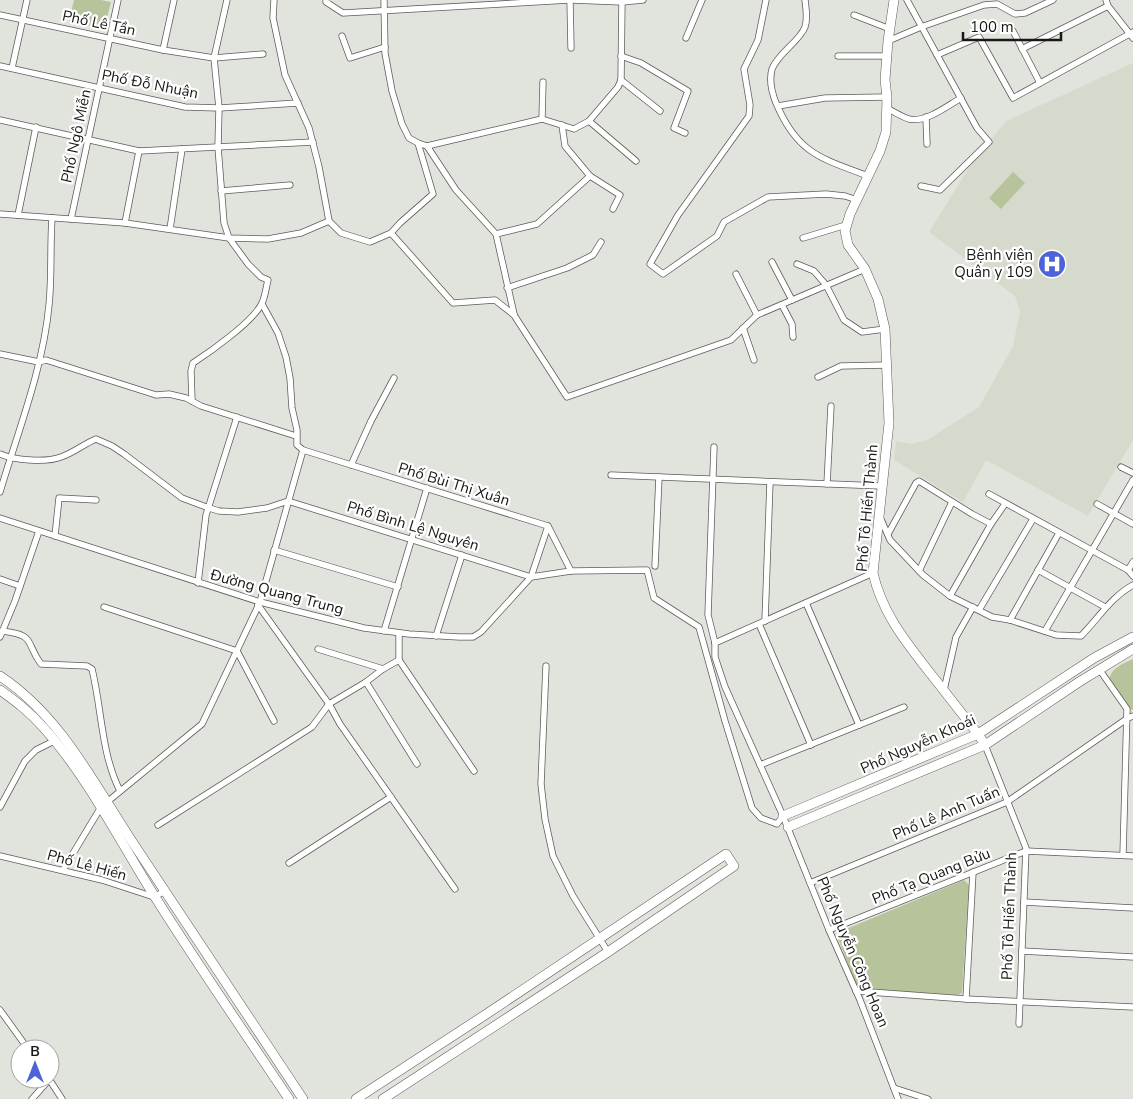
<svg xmlns="http://www.w3.org/2000/svg" width="1133" height="1099" font-family="'Nunito Sans',sans-serif">
<rect width="100%" height="100%" fill="#e1e4dc"/>
<path fill="#d5dacc" d="M1133,63V440L1088,516L986,460L963,502L894,460L896,441L911,444L927,440L979,407L1013,346L1020,312L1015,296L929,232L972,163L1006,121Z"/>
<g fill="#b7c49b">
<path d="M74,0H101L111,2L104,29L69,21Z"/>
<path d="M1013,172L1025,183L1001,209L989,198Z"/>
<path d="M1133,659V710L1130,709L1109,679C1112,667 1123,664 1133,659Z"/>
<path d="M964,880L969,885L962,993L958,995L859,989L857,987L837,936L839,932Z"/>
</g>
<g fill="none" stroke-linecap="round" stroke-linejoin="round">
<defs>
<g id="street">
<path d="M274,0L273,18L285,75L309,128L319,167L329,221L341,233L370,242L391,233L400,223L433,194L418,143"/>
<path d="M326,0V2L343,13L569,0"/>
<path d="M384,0L385,53L392,91L402,124L409,138L418,143L427,146L456,190L496,234L514,314"/>
<path d="M570,0L571,48"/>
<path d="M572,0L622,2L643,0"/>
<path d="M766,0L758,40L744,69L750,105L749,116L678,215L650,264L663,274L717,236L724,222L768,197L826,194L845,196L857,200"/>
<path d="M805,0C806,9 808,18 805,27C800,41 778,53 772,69C769,80 772,93 776,103C797,153 820,158 868,176"/>
<path d="M907,0L977,128L989,142L940,190L921,186"/>
<path d="M1106,0L1108,6L1133,38"/>
<path d="M0,15L163,50L214,58L263,54"/>
<path d="M854,15L890,29"/>
<path d="M1013,31L1040,83"/>
<path d="M342,36L350,58L385,47"/>
<path d="M686,38L702,0"/>
<path d="M888,41L921,27L984,5L997,4L1015,14L1025,13L1053,0"/>
<path d="M1022,49L1108,6"/>
<path d="M163,50L174,0"/>
<path d="M937,55L979,37L1013,98L1133,32"/>
<path d="M621,56L641,63L688,91L674,128L685,133"/>
<path d="M838,56H887"/>
<path d="M0,66L185,107L219,108L298,103"/>
<path d="M12,68L27,0"/>
<path d="M621,80L660,111"/>
<path d="M778,106L825,98L887,97"/>
<path d="M887,108C894,112 902,117 909,119C926,123 947,106 961,98"/>
<path d="M926,117L927,144"/>
<path d="M542,119L543,82"/>
<path d="M0,120L139,151L313,142"/>
<path d="M589,121L636,161"/>
<path d="M562,125L565,146L590,176L620,195L613,209"/>
<path d="M427,146L542,119L574,129L589,121L618,87L621,80L622,0"/>
<path d="M221,191L290,185"/>
<path d="M0,214L125,223L229,238L268,239L301,233L329,221"/>
<path d="M18,215L36,127"/>
<path d="M71,219L118,0"/>
<path d="M125,223L139,151"/>
<path d="M170,229L182,149"/>
<path d="M391,233L453,303L495,300L514,315L567,397L731,340L757,315L865,269"/>
<path d="M496,234L537,224L590,176"/>
<path d="M803,238L846,225"/>
<path d="M772,262L792,300"/>
<path d="M797,264L814,271L826,285L844,320L862,332L885,329"/>
<path d="M736,274L757,315"/>
<path d="M507,288L567,268L593,255L601,242"/>
<path d="M782,305L792,324L793,337"/>
<path d="M743,328L754,360"/>
<path d="M0,354L39,362L46,360L156,395L169,394L186,398L201,406L296,436"/>
<path d="M818,377L841,366L887,365"/>
<path d="M192,401L191,371L193,363C210,352 254,321 262,303C265,297 266,288 268,280L261,277L248,264L229,238L224,223L218,147L219,108L214,58L227,0"/>
<path d="M714,447L708,615L715,643V657L725,687L783,816L829,930L860,1000L898,1099"/>
<path d="M0,454C14,460 46,463 61,457C73,453 84,444 96,439L112,446L124,454L182,498L209,508L219,511L238,512L267,508L288,501L531,577L571,571L647,570L654,598L699,627L725,721L752,808L761,818L777,824L783,816"/>
<path d="M351,465L371,421L394,378"/>
<path d="M1121,467L1133,473"/>
<path d="M611,475L881,486"/>
<path d="M827,484L831,406"/>
<path d="M0,492C18,431 43,369 49,305C52,276 50,247 52,218"/>
<path d="M989,494L1128,570L1133,576"/>
<path d="M1097,504L1133,524"/>
<path d="M880,517L890,540L923,575L950,596L992,617L1010,620L1056,635L1081,636C1098,619 1111,597 1133,585"/>
<path d="M0,518L260,602L364,628L409,634L459,637H473L481,632L531,577L548,526L303,450L297,445V430L292,408L290,378L286,357L278,333L262,304"/>
<path d="M548,526L571,571"/>
<path d="M888,534L916,483L919,481L972,514L991,524"/>
<path d="M55,536L59,498L96,500"/>
<path d="M274,550L398,587"/>
<path d="M655,566L659,477"/>
<path d="M1038,570L1105,607"/>
<path d="M1128,570L1133,562"/>
<path d="M919,571L952,502"/>
<path d="M0,579L20,586"/>
<path d="M198,583L206,515L237,417"/>
<path d="M950,596L991,524L1005,504"/>
<path d="M806,603L859,725"/>
<path d="M258,605L329,704L340,724L455,889"/>
<path d="M104,607L237,651L274,721"/>
<path d="M979,610L1033,519"/>
<path d="M1010,620L1059,533"/>
<path d="M765,621L770,482"/>
<path d="M759,624L811,745"/>
<path d="M2,631C37,635 25,643 41,664L87,666L92,669C102,710 101,753 120,791"/>
<path d="M384,631L427,488"/>
<path d="M1045,631L1133,480"/>
<path d="M399,633V660L474,771"/>
<path d="M436,636L462,555"/>
<path d="M0,637L15,601L39,531"/>
<path d="M715,643L873,573"/>
<path d="M318,649L383,669L366,682L417,764"/>
<path d="M546,666L541,784L545,819L553,856L573,896L608,952"/>
<path d="M383,669L399,660"/>
<path d="M1099,669L1127,709L1123,855"/>
<path d="M944,690L956,637L973,607"/>
<path d="M985,745L1026,848L1019,1024"/>
<path d="M760,765L904,707"/>
<path d="M0,807L25,761L36,750L54,741"/>
<path d="M158,825L312,727L329,704L366,682"/>
<path d="M0,856L102,880L154,897L165,891"/>
<path d="M289,863L391,797"/>
<path d="M63,870L101,807L202,724L260,602L303,450"/>
<path d="M810,883L1007,802L1128,718L1133,716"/>
<path d="M1024,902L1133,908"/>
<path d="M829,930L1026,851L1133,856"/>
<path d="M1022,951L1133,957"/>
<path d="M856,991L966,999L1133,1007"/>
<path d="M966,999L973,872"/>
<path d="M0,1010L28,1049"/>
<path d="M49,1079L62,1099"/>
<path d="M894,1088L928,1099"/>
<path d="M32,1099L49,1080"/>
</g>
<g id="secondary">
<path d="M894,0L888,41L885,80L887,97L886,132L880,151L850,214L845,231L848,245L865,269L878,299L885,329L889,423L873,573C882,613 906,642 930,673C946,693 962,714 978,734L985,745"/>
<path d="M0,676C62,717 95,786 135,846C191,930 247,1015 303,1099"/>
<path d="M0,690C15,701 30,712 43,727C88,777 119,840 155,897C198,965 244,1032 289,1099"/>
<path d="M783,816L978,734L1094,658L1133,637"/>
<path d="M788,827L985,745L1079,682L1133,649"/>
<path d="M356,1099L488,1013L726,854L734,866L608,952L383,1099"/>
</g>
</defs>
<use href="#street" stroke="#5b5d57" stroke-width="7"/>
<use href="#secondary" stroke="#5b5d57" stroke-width="10"/>
<use href="#street" stroke="#fff" stroke-width="5.5"/>
<use href="#secondary" stroke="#fff" stroke-width="9"/>
</g>
<defs>
<symbol id="hospital-disc" viewBox="-11 -11 22 22"><circle r="9.5" fill="#4e63d8" stroke="#fff"/><path d="M-5-5h3v3.5h4V-5h3V5h-3V1.5h-4V5h-3Z" fill="#fff"/></symbol>
</defs>
<g fill-rule="evenodd">
<use href="#hospital-disc" x="1036" y="248" width="32" height="32"/>
</g>
<g text-anchor="middle" stroke-width="4.5" stroke-linejoin="round" paint-order="stroke">
<g font-size="15" fill="#181917" stroke="#fff">
<text transform="translate(99 23) rotate(12)" y="5">Phố Lê Tần</text>
<text transform="translate(150 84) rotate(11)" y="5">Phố Đỗ Nhuận</text>
<text transform="translate(76 136) rotate(-78)" y="5">Phố Ngô Miễn</text>
<text transform="translate(454 484) rotate(17)" y="5">Phố Bùi Thị Xuân</text>
<text transform="translate(867 508) rotate(-85)" y="5">Phố Tô Hiến Thành</text>
<text transform="translate(413 526) rotate(17)" y="5">Phố Bình Lệ Nguyên</text>
<text transform="translate(277 592) rotate(15)" y="5">Đường Quang Trung</text>
<text transform="translate(918 744) rotate(-24)" y="5">Phố Nguyễn Khoái</text>
<text transform="translate(946 813) rotate(-23)" y="5">Phố Lê Anh Tuấn</text>
<text transform="translate(87 865) rotate(15)" y="5">Phố Lê Hiến</text>
<text transform="translate(931 876) rotate(-22)" y="5">Phố Tạ Quang Bửu</text>
<text transform="translate(1009 916) rotate(-88)" y="5">Phố Tô Hiến Thành</text>
<text transform="translate(853 952) rotate(67)" y="5">Phố Nguyễn Công Hoan</text>
</g>
<g font-size="15" fill="#181917" stroke="#fff" text-anchor="end">
<text x="1033" y="260">Bệnh viện<tspan x="1033" dy="17">Quân y 109</tspan></text>
</g>
</g>
<g transform="translate(35 1064)"><circle r="24" fill="#ffffff" stroke="#a3a3a2"/>
<path d="M0-4L9 19L0 12L-9 19Z" fill="#4e63d8"/>
<text y="-8" font-size="14" font-weight="bold" text-anchor="middle" fill="#181917">B</text>
</g>
<path d="M963 32v8h98v-8" fill="none" stroke="#181917" stroke-width="2.5"/>
<text x="970" y="32" font-size="15" fill="#181917" stroke="#ffffff" stroke-width="4" paint-order="stroke">100 m</text>
</svg>
